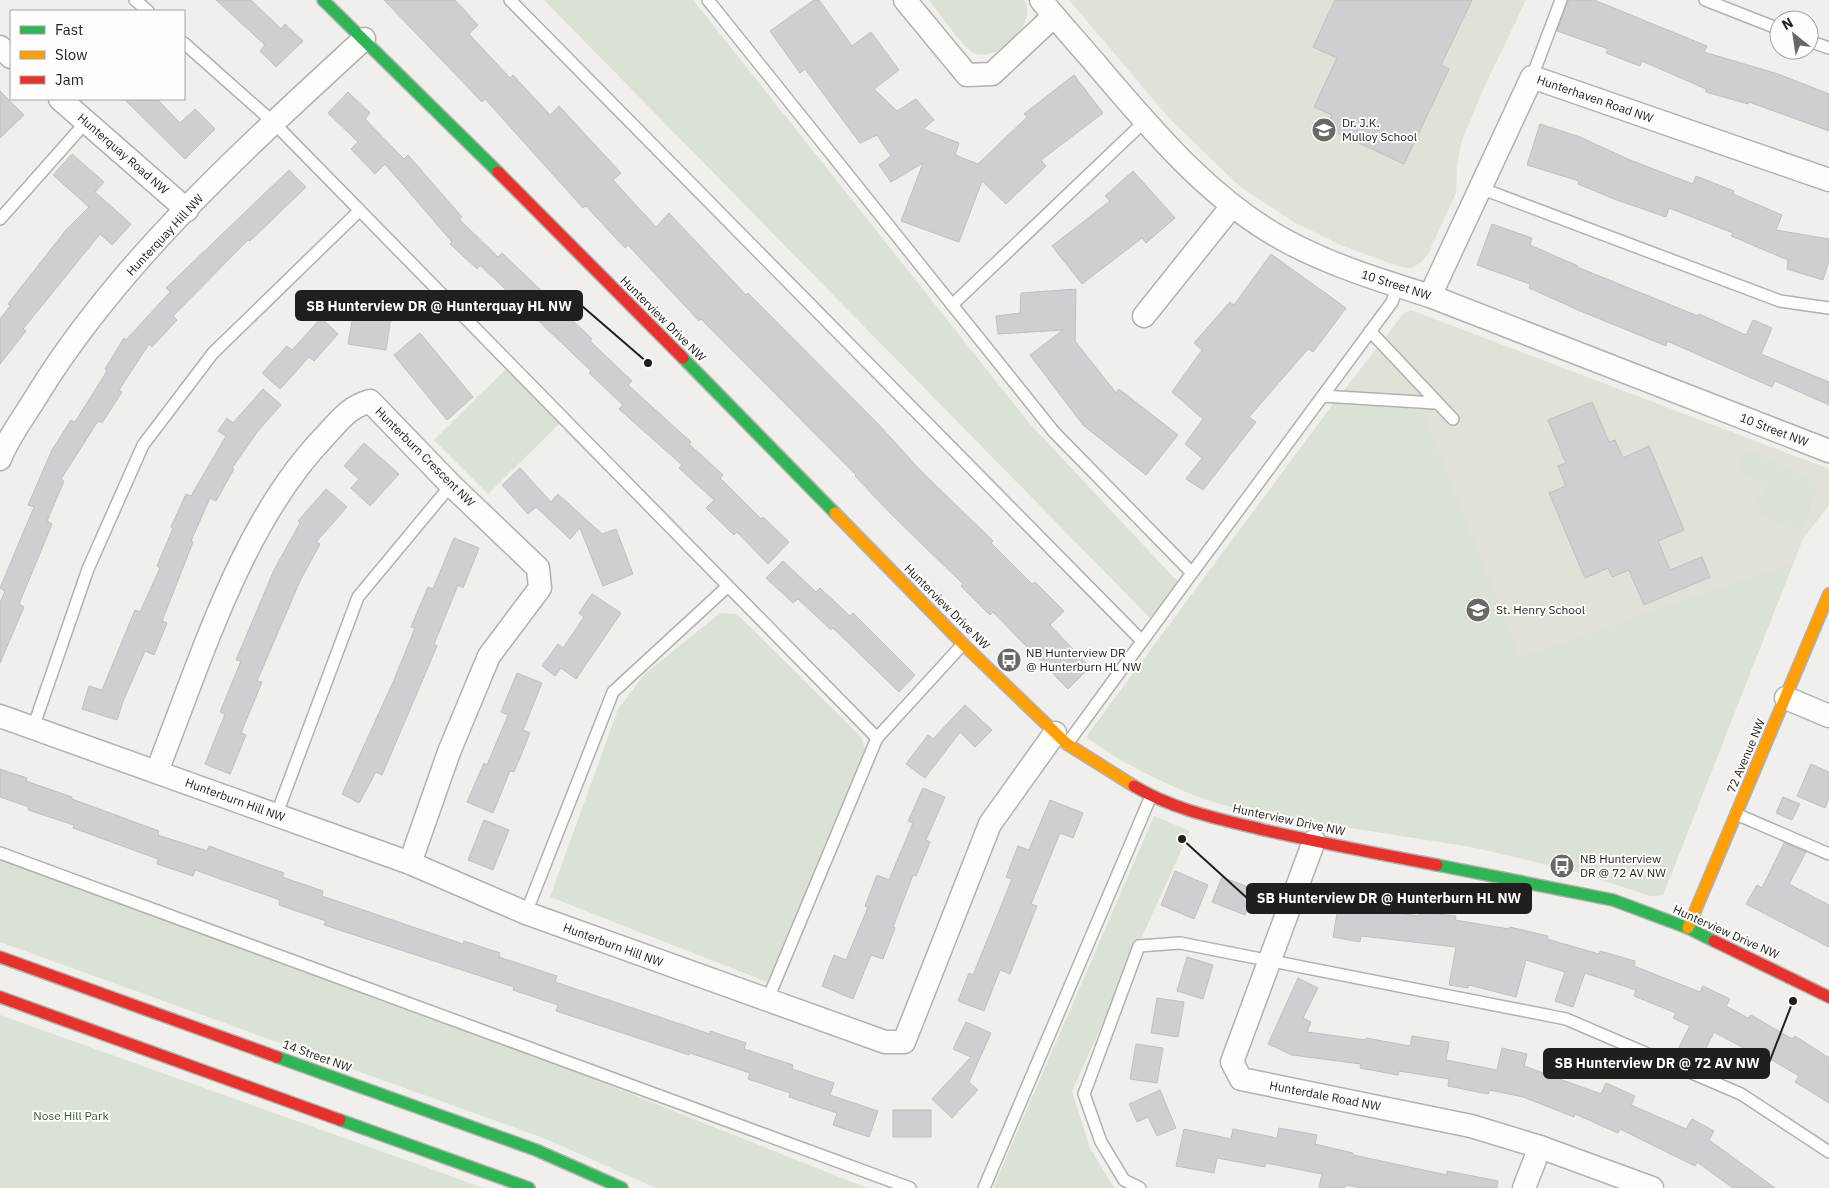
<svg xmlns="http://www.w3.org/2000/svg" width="1829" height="1188" font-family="'IBM Plex Sans',sans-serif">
<rect width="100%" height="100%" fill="#f0efec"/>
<g fill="#e3e0d8">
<path d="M1069,0H1526L1483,90L1461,143L1457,167L1456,193L1428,254L1420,263L1411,268L1398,266L1343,246L1294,222L1239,186L1169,118Z"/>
<path d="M1411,310L1829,469V505L1803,539L1663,895L1650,896L1576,872L1477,848L1270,815L1214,802L1155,778L1120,760L1086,737L1334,403L1404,313Z"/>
</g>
<g fill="#d9e2d5">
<path d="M544,0H693L1030,424L1179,583L1150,618Z"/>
<path d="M929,0H1024C1039,23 998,63 974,53C963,48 938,11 929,0Z"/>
<path d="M507,368L560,423L488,494L434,440Z"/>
<path d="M1334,403L1422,410L1520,657L1793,563L1663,895L1650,896C1571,866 1488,848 1404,836C1342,826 1275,821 1214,802C1168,788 1126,763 1086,737Z"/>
<path d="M1747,450H1750L1815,483L1817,487L1803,529C1788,530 1760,517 1756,502L1764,490L1763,485L1739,471L1738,467Z"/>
<path d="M720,613L737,614L862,738L865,750L767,982L550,897L618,709L645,674Z"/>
<path d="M1154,816L1190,831L1072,1091L1090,1148L1113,1186L1116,1188H993Z"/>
<path d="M0,859L390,998L867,1188H656L546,1139L0,942Z"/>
<path d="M0,1015L445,1174L483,1188H0Z"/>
</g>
<g fill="#d2cdd3" stroke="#c0bfbe">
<path d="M216,0H251L281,29L285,24L303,41L276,67L260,51L265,45Z"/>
<path d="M384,0H455L478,25L469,34L510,78L513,75L550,115L559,106L621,173L613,180L656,227L669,213L746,295L748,293L881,427L919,469L993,541L991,543L1032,584L1035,582L1064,611L1050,625L1090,667L1068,689L993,612L990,615L961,586L963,584L891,514L855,476L856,475L701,319L699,321L628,245L625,248L586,206L583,208L485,99L482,102Z"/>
<path d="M814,0H819L852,46L871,32L899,70L874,89L897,111L916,99L934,120L923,129L959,143L955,155L978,164L1027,117L1024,114L1074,75L1103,113L1041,160L1046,166L1006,204L982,181L959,242L901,221L923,163L891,182L879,165L891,156L877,135L860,143L805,69L800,73L770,31Z"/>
<path d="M1335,0H1472L1441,65L1449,69L1404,164L1326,128L1332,115L1314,107L1337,58L1313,47Z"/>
<path d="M1569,0H1594L1707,46L1704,52L1778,74L1829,94V131L1749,102L1748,104L1706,92V89L1642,61L1640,66L1606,53L1608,49L1557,31Z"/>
<path d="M0,91L24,115L0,138Z"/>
<path d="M348,92L370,113L365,119L404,159L408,155L462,217L459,219L498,257L502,253L592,339L590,341L632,381L628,385L691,442L689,444L723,475L720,478L761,519L763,517L789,542L768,564L737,532L734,535L706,508L714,500L679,468L682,465L619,409L623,405L589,373L591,371L480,265L477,269L450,244L452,242L385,164L375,174L351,149L358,142L328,113Z"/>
<path d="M124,99H157L180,123L195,109L215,129L185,159Z"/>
<path d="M1540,124L1580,137L1630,160L1693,184L1696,176L1734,191L1733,194L1782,215L1776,230L1829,239V260L1823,280L1787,269L1788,260L1731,236L1733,233L1669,208L1666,217L1614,199L1578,184L1579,181L1527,165Z"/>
<path d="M72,154L104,182L95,192L131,224L112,245L100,234L23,329L26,331L0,364V319L10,306L8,304L66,230L89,207L53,175Z"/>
<path d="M289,170L306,187L250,241L248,240L173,316L177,320L152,347L149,344L119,390L122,392L102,423L98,421L61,479L64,481L47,521L52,524L19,604L24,607L0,663V603L5,591L0,588L34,507L28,505L52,450L71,420L75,422L107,371L105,369L124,338L126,340L170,292L166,288Z"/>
<path d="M1133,171L1175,218L1146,243L1142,238L1082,284L1052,246L1110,201L1105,196Z"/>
<path d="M1492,224L1532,238L1530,245L1578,266L1577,267L1698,316L1699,314L1746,335L1753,320L1772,328L1761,354L1829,382V405L1775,381L1772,387L1667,341L1666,346L1578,310L1529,288L1530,284L1477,265Z"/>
<path d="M1271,254L1346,308L1313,352L1308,349L1249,417L1256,422L1203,490L1186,479L1202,458L1185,444L1203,419L1172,392L1202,350L1194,343L1230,302L1234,305Z"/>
<path d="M1076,289L1075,341L1116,393L1119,389L1178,435L1146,475L1083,425L1030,355L1063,330L998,334L996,316L1020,313L1021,293Z"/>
<path d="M354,310L391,316L386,350L348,344Z"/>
<path d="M321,318L338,334L314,361L309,357L280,389L262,373L287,346L292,350Z"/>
<path d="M420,333L473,397L447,420L394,355Z"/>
<path d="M263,389L281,405L258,431L232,468L234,469L216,501L210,498L191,541L193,542L162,621L167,623L154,655L145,651L124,699L117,720L82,709L89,686L102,690L135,610L140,612L160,568L157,566L173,528L171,527L186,494L191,496L226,436L218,431L227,418L233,423Z"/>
<path d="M1592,402L1609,442L1615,440L1623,458L1649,446L1684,530L1658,541L1670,570L1702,557L1710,577L1644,605L1629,570L1612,577L1608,568L1585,578L1549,493L1566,486L1558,466L1566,463L1548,420Z"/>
<path d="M364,443L399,474L370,506L351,488L359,479L344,466Z"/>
<path d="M520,468L551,502L558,494L602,534L616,529L633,574L603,586L580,528L570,539L536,507L528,514L502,485Z"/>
<path d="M326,489L347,507L316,542L320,544L300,581L257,681L262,682L241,733L246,735L230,774L205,764L225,714L220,712L241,661L236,660L274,570L300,523L298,521Z"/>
<path d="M454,538L479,548L463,588L458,585L434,644L437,646L382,775L376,772L359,803L342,794L394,680L415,628L411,627L428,587L433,589Z"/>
<path d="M783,561L816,592L820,588L850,616L853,613L915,675L899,692L833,628L831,630L798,599L793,603L766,578Z"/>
<path d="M592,594L621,613L576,679L561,668L555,676L542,666L558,644L563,648L584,617L579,613Z"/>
<path d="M517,673L542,683L523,730L530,733L514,772L510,771L493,813L467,802L484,763L487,765L508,715L501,712Z"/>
<path d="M965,705L992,730L975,747L960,732L925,778L906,764L928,735L933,739Z"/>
<path d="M1811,764L1829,772V798L1825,808L1797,796Z"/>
<path d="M0,769L27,778L26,781L72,797V799L159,831L158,835L207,851L209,846L244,859L284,873L282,877L323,891L322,896L463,944L464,941L500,953L499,957L557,976L555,982L710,1034V1031L746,1043L744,1049L793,1065L792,1069L834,1083L830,1095L878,1111L869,1137L833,1125L837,1113L789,1097L790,1093L748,1079L750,1073L690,1053L689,1055L556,1011L558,1005L513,990L514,987L324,925L326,921L279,905L280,900L195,870L193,876L157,864L158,859L73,828L74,825L28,810L29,807L0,797Z"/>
<path d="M923,788L945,797L926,840L930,842L916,876L913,875L893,927L895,928L883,959L871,955L853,999L822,986L834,955L846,960L868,907L865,906L877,875L889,880L913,823L908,821Z"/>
<path d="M1783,797L1800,804L1792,820L1776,813Z"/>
<path d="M1050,800L1083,813L1073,838L1060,833L1031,904L1037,906L1010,974L1000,970L984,1011L958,1001L969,973L973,975L1012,879L1006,877L1018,846L1029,850Z"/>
<path d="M484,820L509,830L493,870L468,860Z"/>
<path d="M1784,843L1806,852L1789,884L1829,905V947L1746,904L1757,885L1762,888Z"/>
<path d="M1175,871L1208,885L1194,919L1161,905Z"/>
<path d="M1222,877L1256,890L1245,915L1212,902Z"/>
<path d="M1339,902L1366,906V909L1419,916V912L1456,916L1455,920L1509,929L1510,927L1548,936L1547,939L1599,954L1600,951L1635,961L1634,966L1700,992L1703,986L1730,999L1726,1006L1748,1018L1751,1015L1792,1039L1795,1036L1829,1058V1103L1795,1082L1799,1076L1755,1050L1753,1053L1714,1032L1699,1062L1677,1051L1690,1026L1673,1018L1676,1013L1634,996L1636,990L1585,973L1573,1007L1555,1001L1565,972L1526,960L1516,997L1469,985L1468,988L1449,985L1456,947L1361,936L1360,942L1333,937Z"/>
<path d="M1187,957L1213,965L1203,999L1177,991Z"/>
<path d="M1298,978L1318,988L1303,1018L1311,1022L1307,1032L1366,1040V1038L1410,1046L1412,1036L1449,1042L1446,1060L1497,1070L1502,1048L1527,1054L1524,1066L1601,1094L1606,1083L1635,1096L1631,1105L1686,1129L1692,1119L1714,1131L1709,1140L1775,1188H1733L1697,1162L1695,1166L1620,1129L1618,1133L1575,1114L1574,1117L1523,1097L1490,1090L1488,1094L1448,1086L1449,1079L1399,1071L1398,1075L1360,1068L1361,1064L1292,1055L1268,1044Z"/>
<path d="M1157,998L1184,1002L1178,1037L1151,1033Z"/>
<path d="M966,1022L991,1033L969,1082L978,1090L952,1118L932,1099L971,1057L953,1049Z"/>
<path d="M1136,1044L1163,1048L1157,1083L1130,1079Z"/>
<path d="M1160,1090L1176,1128L1157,1136L1148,1117L1137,1122L1129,1104Z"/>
<rect x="893" y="1110" width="38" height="27"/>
<path d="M1279,1128L1317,1135L1315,1144L1353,1153V1155L1447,1175V1171L1498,1181L1497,1188H1361L1346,1185L1345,1188H1319L1322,1174L1266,1163L1265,1167L1217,1158L1214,1173L1176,1166L1184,1129L1231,1139L1233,1129L1277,1138Z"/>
</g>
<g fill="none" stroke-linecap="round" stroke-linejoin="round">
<defs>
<g id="lane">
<path d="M135,0L148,11"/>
<path d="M510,0L1142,641"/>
<path d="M708,0L1054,432L1192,573L1392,302L1398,286"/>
<path d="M1705,0L1779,29"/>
<path d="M1809,41L1829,48"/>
<path d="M184,43L274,123L877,738"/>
<path d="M1532,77L1561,0"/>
<path d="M1480,188L1780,301L1829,308"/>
<path d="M0,219L86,122"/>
<path d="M952,305L1145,121"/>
<path d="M1370,331L1453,419"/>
<path d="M1323,396L1435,403"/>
<path d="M33,728L88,569L143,445L213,353L359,211"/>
<path d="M1067,744L1192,573"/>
<path d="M1736,814L1829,854"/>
<path d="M276,816L358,597L451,485"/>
<path d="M0,853L910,1188"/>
<path d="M526,913L613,692L727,587"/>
<path d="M767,1001L877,738L963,644"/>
<path d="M984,1188L1151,796"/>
<path d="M1140,1188L1124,1180L1101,1142L1084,1094L1139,946L1180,943L1566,1019L1741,1094L1829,1152"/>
</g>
<g id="street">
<path d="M905,0L967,75L992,74L1054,16"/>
<path d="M1041,0C1060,24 1081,46 1100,69C1155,133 1212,202 1288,242C1333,266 1382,281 1430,296L1829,451"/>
<path d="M0,47L11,57"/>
<path d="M60,99L187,210"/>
<path d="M1430,296L1532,77L1829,180"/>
<path d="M1144,316L1232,206"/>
<path d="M0,459C8,437 24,417 36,397C119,261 248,146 364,39"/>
<path d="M1786,698L1829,716"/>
<path d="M0,716L410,863L526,913L885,1042H904L990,824L1055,733"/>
<path d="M157,771C201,660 242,521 326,435C342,418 348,408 370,401L451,485L538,568L540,588L489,656L449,752L410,863"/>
<path d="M1314,841L1232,1062L1241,1079L1471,1126L1540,1147L1652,1188"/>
<path d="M1524,1188L1540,1147"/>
</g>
<g id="fast">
<path d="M323,0L498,172"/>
<path d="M683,358L835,513"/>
<path d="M1437,865L1613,900L1688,928L1714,941"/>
<path d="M277,1057L536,1150L622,1188"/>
<path d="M340,1120L529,1188"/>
</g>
<g id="slow">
<path d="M835,513L963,644L1067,744L1134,786"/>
<path d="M1688,928L1829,594"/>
</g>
<g id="jam">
<path d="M498,172L683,358"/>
<path d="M1134,786C1174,810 1219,819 1264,830C1322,843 1379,854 1437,865"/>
<path d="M1714,941L1829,997"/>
<path d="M0,957L277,1057"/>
<path d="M0,997L340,1120"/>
</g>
</defs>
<use href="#lane" stroke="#b2b1b0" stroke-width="14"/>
<use href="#street" stroke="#b2b1b0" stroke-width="25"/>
<use href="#fast" stroke="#b2b1b0" stroke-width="14"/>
<use href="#slow" stroke="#b2b1b0" stroke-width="14"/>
<use href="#jam" stroke="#b2b1b0" stroke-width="14"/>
<use href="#lane" stroke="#fdfdfc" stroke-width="11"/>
<use href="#street" stroke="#fdfdfc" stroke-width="22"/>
<use href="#fast" stroke="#30b455" stroke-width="11"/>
<use href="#slow" stroke="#ff9f0a" stroke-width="11"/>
<use href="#jam" stroke="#e5322d" stroke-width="11"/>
</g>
<defs>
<symbol id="school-disc" viewBox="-11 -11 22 22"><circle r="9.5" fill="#696866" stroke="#fffdf9"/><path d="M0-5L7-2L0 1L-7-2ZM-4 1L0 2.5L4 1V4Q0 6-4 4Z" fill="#fff"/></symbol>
<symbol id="bus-disc" viewBox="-11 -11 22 22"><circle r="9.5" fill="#696866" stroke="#fffdf9"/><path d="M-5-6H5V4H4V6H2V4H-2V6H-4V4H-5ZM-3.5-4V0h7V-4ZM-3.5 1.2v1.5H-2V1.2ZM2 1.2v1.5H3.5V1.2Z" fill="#fff"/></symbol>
</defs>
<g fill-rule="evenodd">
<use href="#school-disc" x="1310" y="116" width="28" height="28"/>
<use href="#school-disc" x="1464" y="596" width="28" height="28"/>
<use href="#bus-disc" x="995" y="646" width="28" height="28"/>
<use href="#bus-disc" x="1548" y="852" width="28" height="28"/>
</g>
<g text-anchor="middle" stroke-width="4" stroke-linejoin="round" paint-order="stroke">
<g font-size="12" fill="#201f1e" stroke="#fffdf9">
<text transform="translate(1595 99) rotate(19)" y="4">Hunterhaven Road NW</text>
<text transform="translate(123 154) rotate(41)" y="4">Hunterquay Road NW</text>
<text transform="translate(165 235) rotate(-47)" y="4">Hunterquay Hill NW</text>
<text transform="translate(1396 285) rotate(18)" y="4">10 Street NW</text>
<text transform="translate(663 319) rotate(45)" y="4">Hunterview Drive NW</text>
<text transform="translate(1774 430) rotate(21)" y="4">10 Street NW</text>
<text transform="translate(425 457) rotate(45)" y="4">Hunterburn Crescent NW</text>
<text transform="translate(947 607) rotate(45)" y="4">Hunterview Drive NW</text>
<text transform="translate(1746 756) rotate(-67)" y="4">72 Avenue NW</text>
<text transform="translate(235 800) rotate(20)" y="4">Hunterburn Hill NW</text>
<text transform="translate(1289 820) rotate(12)" y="4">Hunterview Drive NW</text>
<text transform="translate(1726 932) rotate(24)" y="4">Hunterview Drive NW</text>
<text transform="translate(613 945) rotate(20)" y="4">Hunterburn Hill NW</text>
<text transform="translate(317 1056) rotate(20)" y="4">14 Street NW</text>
<text transform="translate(1325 1096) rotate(11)" y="4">Hunterdale Road NW</text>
</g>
<g font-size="12" fill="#201f1e" stroke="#fffdf9" text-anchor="start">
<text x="1342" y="127">Dr. J.K.<tspan x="1342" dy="14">Mulloy School</tspan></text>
<text x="1496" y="614">St. Henry School</text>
<text x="1026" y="657">NB Hunterview DR<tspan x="1026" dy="14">@ Hunterburn HL NW</tspan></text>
<text x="1580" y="863">NB Hunterview<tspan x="1580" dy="14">DR @ 72 AV NW</tspan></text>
</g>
<g font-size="12" fill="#365d2f" stroke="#fffdf9">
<text x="71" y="1120">Nose Hill Park</text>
</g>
</g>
<path fill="none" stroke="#201f1e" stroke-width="2" d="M648 363L582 306M1182 839L1247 898M1793 1001L1769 1063"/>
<g fill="#201f1e" stroke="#fffdf9" stroke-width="2">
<circle cx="648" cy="363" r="5"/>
<circle cx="1182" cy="839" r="5"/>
<circle cx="1793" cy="1001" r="5"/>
</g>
<g fill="#201f1e" stroke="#201f1e" stroke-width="2">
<rect x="296" y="291" width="286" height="29" rx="5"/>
<rect x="1247" y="884" width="284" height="29" rx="5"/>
<rect x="1544" y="1049" width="225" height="29" rx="5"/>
</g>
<g font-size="14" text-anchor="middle" font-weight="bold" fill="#fff">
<text x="439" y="311">SB Hunterview DR @ Hunterquay HL NW</text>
<text x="1389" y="903">SB Hunterview DR @ Hunterburn HL NW</text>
<text x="1657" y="1068">SB Hunterview DR @ 72 AV NW</text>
</g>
<rect x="10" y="10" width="175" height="90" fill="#fffdf9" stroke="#a6a4a1"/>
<rect x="20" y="26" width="25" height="8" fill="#30b455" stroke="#a6a4a1"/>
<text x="55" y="35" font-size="15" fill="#201f1e">Fast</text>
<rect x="20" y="51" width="25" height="8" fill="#ff9f0a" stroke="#a6a4a1"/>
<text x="55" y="60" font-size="15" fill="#201f1e">Slow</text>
<rect x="20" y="76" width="25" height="8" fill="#e5322d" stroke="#a6a4a1"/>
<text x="55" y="85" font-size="15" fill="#201f1e">Jam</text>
<g transform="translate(1794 35) rotate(330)"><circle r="24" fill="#fffdf9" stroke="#a6a4a1"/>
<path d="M0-4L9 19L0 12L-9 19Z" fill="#696866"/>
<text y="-8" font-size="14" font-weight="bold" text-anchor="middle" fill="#201f1e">N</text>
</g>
</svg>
